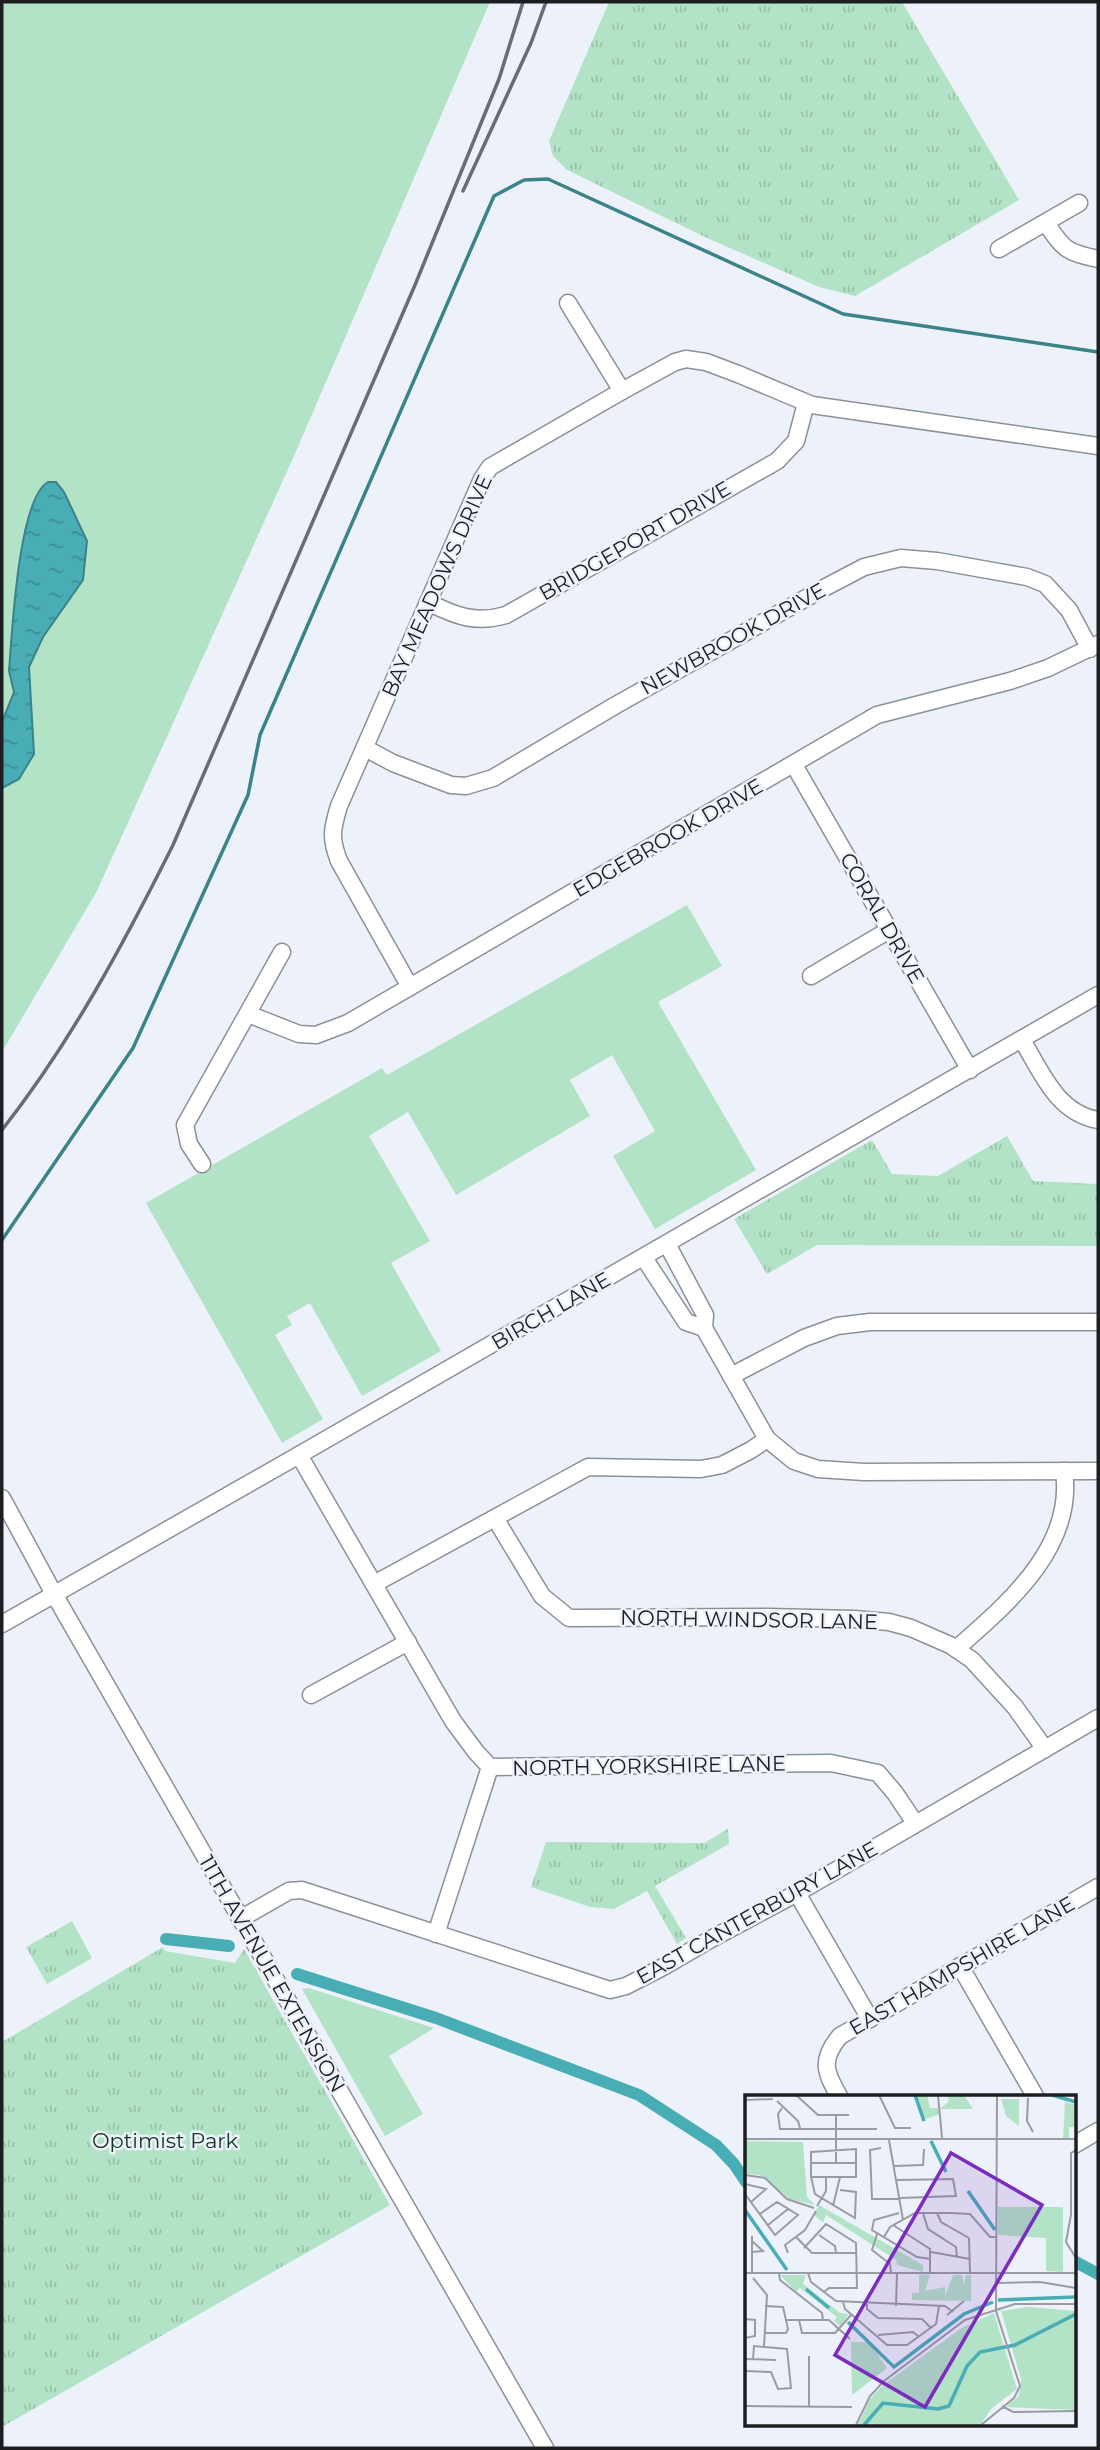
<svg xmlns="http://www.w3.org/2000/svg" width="1100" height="2450" font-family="Montserrat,sans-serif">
<defs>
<pattern id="park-tufts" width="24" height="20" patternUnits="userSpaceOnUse" patternTransform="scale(1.75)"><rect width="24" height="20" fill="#b2e3c6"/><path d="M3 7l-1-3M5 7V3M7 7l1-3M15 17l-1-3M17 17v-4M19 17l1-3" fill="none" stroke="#98c2aa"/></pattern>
<pattern id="water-ripples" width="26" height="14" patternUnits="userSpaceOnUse" patternTransform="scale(1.75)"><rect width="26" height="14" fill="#48adb5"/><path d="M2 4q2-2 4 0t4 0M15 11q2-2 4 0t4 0" fill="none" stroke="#3b8c93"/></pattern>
</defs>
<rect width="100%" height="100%" fill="#edf2fa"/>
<g fill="#b2e3c6">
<path d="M2,2H490L294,456L97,891L2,1052Z"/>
<path d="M687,905L722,966L658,1002L756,1170L655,1229L613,1156L655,1131L612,1055L570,1080L590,1116L456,1195L408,1112L369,1136L430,1241L391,1263L441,1351L362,1396L310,1303L287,1316L292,1325L275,1335L323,1419L282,1443L146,1203L382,1068L387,1075Z"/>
<path d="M309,1988L434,2028L389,2056L423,2114L385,2136L302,1989Z"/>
</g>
<g fill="url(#park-tufts)">
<path d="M609,2H902L1019,200L855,296L819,287L707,238L567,170L553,156L549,141Z"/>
<path d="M1007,1136L1033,1181L1098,1184V1246L817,1245L767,1274L734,1219L872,1140L892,1174L938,1176Z"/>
<path d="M728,1829L729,1844L655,1886L686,1938L677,1944L647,1891L614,1909L590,1907L531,1887L546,1842L704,1843Z"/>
<path d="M72,1921L92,1958L47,1984L26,1947Z"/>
<path d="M163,1947L165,1951L235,1963L244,1949L390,2205L2,2427V2042Z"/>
</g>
<path fill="url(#water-ripples)" stroke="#3b8289" stroke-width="2" d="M48,482H56L64,492L87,541L83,580L43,637L29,667L34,754L19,779L2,788V722L14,692L9,671C12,635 18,499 48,482Z"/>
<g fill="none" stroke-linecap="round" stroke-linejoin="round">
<path stroke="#3b8289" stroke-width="3.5" d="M2,1240L133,1048L248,795L260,735L494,196L524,180L548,179L843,314L1098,352"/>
<g stroke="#48adb5" stroke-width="12">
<path d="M166,1939L229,1946"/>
<path d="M297,1974L436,2018L639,2095L716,2145L734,2164L746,2182"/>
<path d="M1074,2261L1098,2274"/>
</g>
<defs>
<g id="minor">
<path d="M1046,223C1064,250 1066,252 1098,259"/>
<path d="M999,249L1079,203"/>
<path d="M568,303L622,391"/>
<path d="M428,602C455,616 476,624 506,615L777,461L796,441L806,403"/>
<path d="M365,748L393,763L451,785L466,786L493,778L616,705L824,588L864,567L901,558L937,561L1027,577L1045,584L1069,610L1090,649"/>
<path d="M794,765L970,1070"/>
<path d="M811,976L889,930"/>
<path d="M410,987L339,861C330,838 332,829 339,806L482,479L490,467L622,391L675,362L686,359L706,362L738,374L812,405L1098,446"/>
<path d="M248,1014L299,1034L316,1035L348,1023L877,715L1010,681L1048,668L1098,644"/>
<path d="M1022,1040C1042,1073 1057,1113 1098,1120"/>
<path d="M202,1164L189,1144L185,1125L282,952"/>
<path d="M667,1244L705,1315L704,1328L767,1439L794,1461L818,1469L864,1472L1098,1471"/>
<path d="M644,1258L686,1322L704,1328"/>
<path d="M731,1376L804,1338L837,1326L870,1322H1098"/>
<path d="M299,1455L453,1721L476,1752L490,1767L831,1763L878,1773L895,1793L915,1823"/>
<path d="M2,1498L54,1594L545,2448"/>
<path d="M495,1518L542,1596L569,1618L768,1617L854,1619L889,1622L911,1628L950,1645L972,1660L1015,1707L1045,1749"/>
<path d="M374,1584L588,1467L701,1469L722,1465L751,1450L767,1439"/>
<path d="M2,1624L299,1455L1098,995"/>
<path d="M956,1649C1007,1604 1075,1548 1064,1471"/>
<path d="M311,1695L408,1642"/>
<path d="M797,1893L870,2019"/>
<path d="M240,1919L289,1891L302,1890L610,1990L626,1986L663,1967L711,1939L797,1893L1098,1718"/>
<path d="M436,1934L490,1767"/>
<path d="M960,1966L1035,2096"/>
<path d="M839,2096C825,2072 820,2060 840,2036L1098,1887"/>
<path d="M1074,2145L1098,2131"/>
</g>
</defs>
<use href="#minor" stroke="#8c9097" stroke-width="19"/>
<use href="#minor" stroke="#fff" stroke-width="16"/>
<g stroke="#696c71" stroke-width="3.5">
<path d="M463,191L531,43L546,2"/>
<path d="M2,1130C71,1042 123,945 173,845L415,285L499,79L523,2"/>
</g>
</g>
<g text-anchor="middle" stroke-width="5" stroke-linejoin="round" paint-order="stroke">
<g font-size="21" fill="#1c1e21" stroke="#edf2fa">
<text transform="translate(635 541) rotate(-30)" y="7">BRIDGEPORT DRIVE</text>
<text transform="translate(437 586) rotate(-66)" y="7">BAY MEADOWS DRIVE</text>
<text transform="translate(733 639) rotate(-29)" y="7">NEWBROOK DRIVE</text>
<text transform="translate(668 838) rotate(-30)" y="7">EDGEBROOK DRIVE</text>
<text transform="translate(882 918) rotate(60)" y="7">CORAL DRIVE</text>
<text transform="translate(551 1311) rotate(-30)" y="7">BIRCH LANE</text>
<text transform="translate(749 1620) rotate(1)" y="7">NORTH WINDSOR LANE</text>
<text transform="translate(649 1766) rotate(-1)" y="7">NORTH YORKSHIRE LANE</text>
<text transform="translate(757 1913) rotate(-29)" y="7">EAST CANTERBURY LANE</text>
<text transform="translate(962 1966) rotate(-30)" y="7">EAST HAMPSHIRE LANE</text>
<text transform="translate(272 1974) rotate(60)" y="7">11TH AVENUE EXTENSION</text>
</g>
<g font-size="21" fill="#143423" stroke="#edf2fa">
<text x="165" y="2148">Optimist Park</text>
</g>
</g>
<g transform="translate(745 2095)">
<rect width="331" height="331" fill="#edf2fa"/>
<path d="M171,0H182L185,13H193L195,19L180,24ZM193,0H219L228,14H195L204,6L203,1ZM256,4H274V31L261,21ZM320,7L331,10V32H324V43H318ZM174,179L185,180L180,196L200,192V201L208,180H217L219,190L221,180H226V206L167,205V198H174ZM284,212L331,216V315L261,312L274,301L276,284L256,216ZM249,218L272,294L247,313L235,330H113L125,304L138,290L215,234Z" fill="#b2e3c6"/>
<path d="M0,46L58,47L62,102L70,110L45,104L15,80L0,79ZM74,110L178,170V177L152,170L151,165L81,120L78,127L73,124L69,119ZM253,112H318V177L301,176V143L253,140ZM35,180H61L58,189L95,218L104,219L95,231L89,226L92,222L55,193L51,197ZM106,247H124L142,273L107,300Z" fill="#b2e3c6"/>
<path fill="none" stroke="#48adb5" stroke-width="3.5" d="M170,0L179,26M307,0L331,7M186,46L201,77M223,96L250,135M0,115L42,175M61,194L84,213M253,205L331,202M103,227L149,272L219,219L248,207M119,330L138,308L193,314L204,311L222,271L235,257L270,250L331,219"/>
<path fill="none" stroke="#999da3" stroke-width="2" d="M51,0L73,20H104M134,0L150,33H166M193,0L197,43M283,3L282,26L288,37M0,5L28,4M32,6L53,26L55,33M37,13L33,19L35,34H132M0,44H331M144,45L158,125M136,53L125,55L127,104L211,101L208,84L152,85M331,55L326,58V120L321,147L331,163M66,68H111M91,68V20M148,71L178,70L179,54M0,80L20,83L42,104L69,113M66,82H111V54L66,57V82L70,99L110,123L111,97L95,95M0,89L21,94L6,107M0,99L30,140L53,120L32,107L15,119M72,111L81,96V82M88,111L95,82M154,118L129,125L127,135L172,162L186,164M178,118L183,134L211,152L212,163M192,118L196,127L224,143M23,130L43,114M148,130L185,154V178M132,139L127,155L145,169L146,178M74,140L90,151L91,158M7,141V178M51,142L67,158H112M139,142L145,132L170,118H205L225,119L245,142H252M224,143L225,178M59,153L81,129L111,148L112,193H84L79,197M7,157L18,156L7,146M186,157L225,164M43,158L40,150L60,135L71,116M0,178H331M34,178L35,185L77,218L78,225M63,178L66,187L91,206L200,211L208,217M8,183L22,200L19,251M252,188L295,187L331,193M98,207L100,214L142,250H162L191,229L194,211M122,207V214L133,223L177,224L186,233M151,211L152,178M202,220L219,206M0,224L10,225V241L0,243M42,225H84L105,244M54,225L57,238H90L107,219M20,238H41L43,234L38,212L20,211M133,240L168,237L174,242M0,264L31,265M0,276L26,277L33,294L46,293L42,254L9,251L8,264M0,311L107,312M257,311L268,317L331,316M64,312V261M111,330L125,301L139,286L220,225L270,209H331M236,330L269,303L275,291L251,216L252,0"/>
<path fill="#7b2cbf" fill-opacity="0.15" stroke="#7b2cbf" stroke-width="3.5" d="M206,58L297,110L180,312L90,260Z"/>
<rect width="331" height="331" fill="none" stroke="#1c1e21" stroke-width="3.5"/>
</g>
<rect width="1100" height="2450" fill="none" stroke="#1c1e21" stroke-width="7"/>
</svg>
